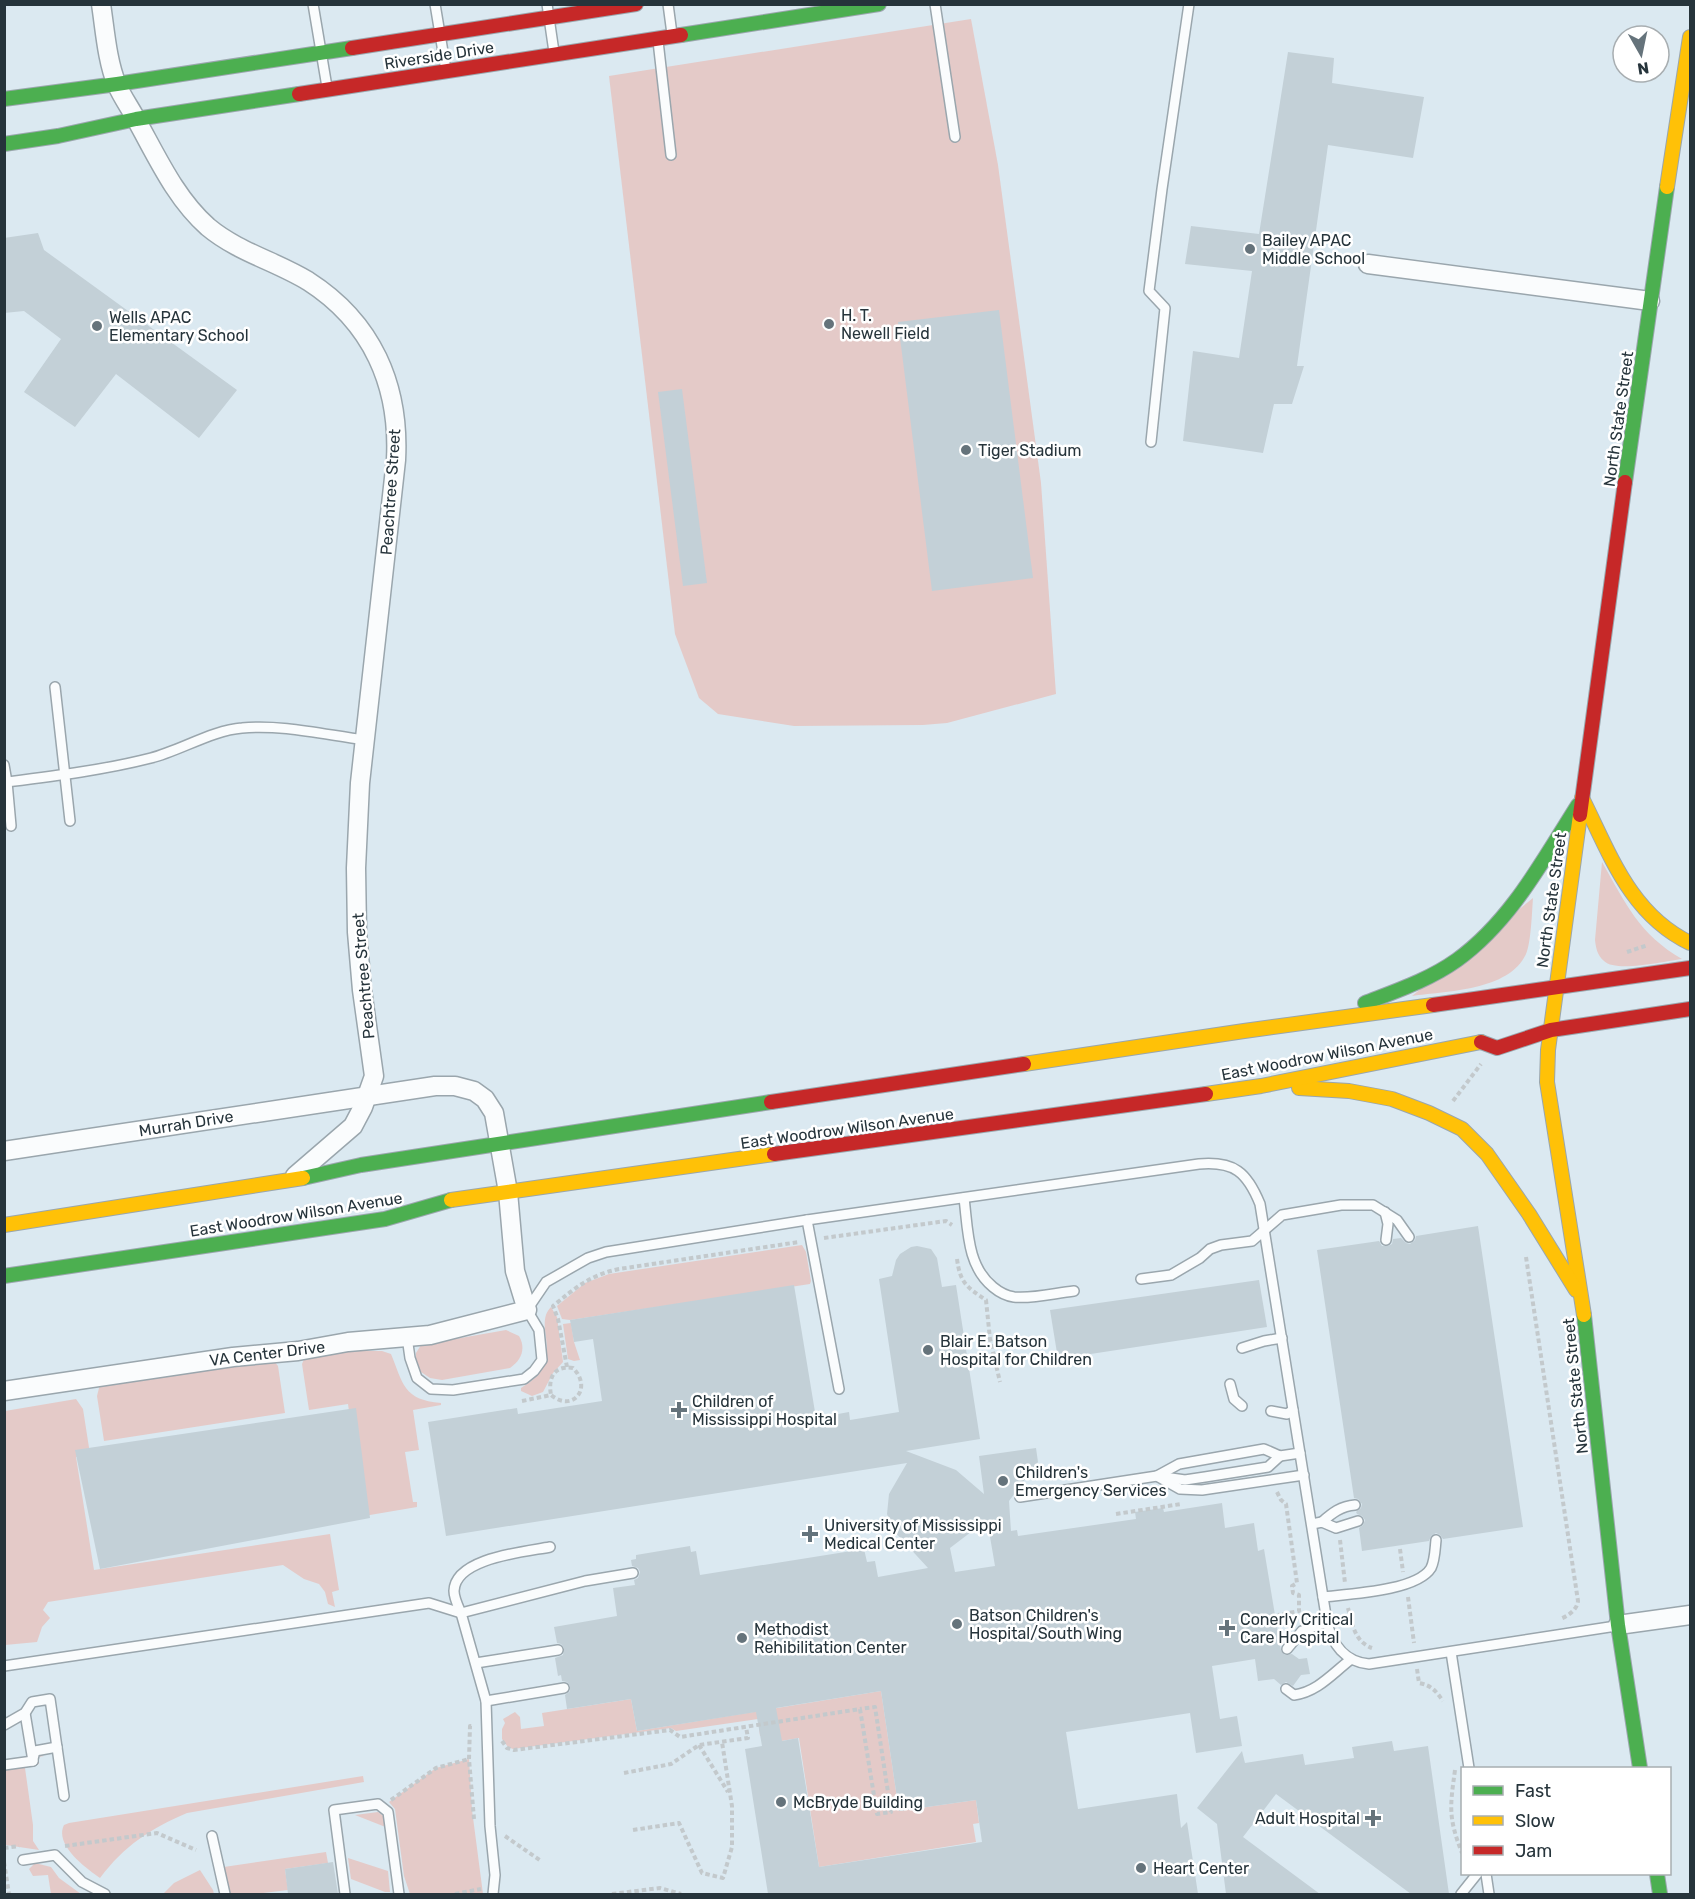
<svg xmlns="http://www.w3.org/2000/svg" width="1695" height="1899" font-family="Rubik,sans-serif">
<rect width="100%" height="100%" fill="#dbe9f1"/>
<g fill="#e4cac8">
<path d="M971,19L998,165L1041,483L1056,694L947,723L923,725L794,726L718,714L699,698L675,634L609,76Z"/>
<path d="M1602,862C1626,904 1639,934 1682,959C1665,961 1616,973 1604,961C1597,955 1596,948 1595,940Z"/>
<path d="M1533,898C1532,912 1531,943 1526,954C1509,991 1446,991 1412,996Z"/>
<path d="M802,1245L806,1252L811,1281L810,1284L570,1320L562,1319L557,1306L585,1283L609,1274Z"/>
<path d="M551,1307L557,1317L563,1362L553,1373L543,1392L532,1396L521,1391V1388C570,1360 531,1327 551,1307Z"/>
<path d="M571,1323L574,1342L580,1360L574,1361L568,1359L563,1324Z"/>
<path d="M506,1330L519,1336C526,1348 522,1360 510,1368L442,1380L430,1378L421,1372L416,1364V1353L421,1345Z"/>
<path d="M312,1351H382L391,1354C403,1383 403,1400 441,1403V1405L413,1410L419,1450L405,1452L413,1502H417V1507L364,1516L348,1404L309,1410L302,1364L305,1357Z"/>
<path d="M273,1360L278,1366L285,1413L104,1441L97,1396L100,1384Z"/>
<path d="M76,1399L83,1409L90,1454L76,1457L94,1570L330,1534L339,1590L332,1592L335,1607L328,1604L325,1592L319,1584L304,1579L283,1565L48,1602L43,1610L50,1618L42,1627L37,1642L5,1645V1411Z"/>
<path d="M881,1691L899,1811L976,1800L979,1823L973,1824L976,1842L819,1867L799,1738L781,1741L780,1733L760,1736L758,1719L676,1731L671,1728L513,1749L508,1747L502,1739V1729L505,1723L503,1719L515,1712L520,1717L521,1729L544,1726L542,1713L631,1699L637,1731Z"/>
<path d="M40,1755L44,1756L39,1757V1764L25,1768L33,1825V1841L39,1850L6,1845L4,1761Z"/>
<path d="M469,1759L472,1810L483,1894H410L404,1876L395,1809L389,1802L436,1768Z"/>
<path d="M363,1776L364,1782L187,1813C150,1829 125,1845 100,1878C86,1868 54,1845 64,1825L69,1823Z"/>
<path d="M378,1812L386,1818L388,1828L355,1815Z"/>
<path d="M326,1852L328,1863L285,1869L288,1890L255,1894H220L217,1868Z"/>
<path d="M348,1858L388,1871L390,1892H385L351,1879Z"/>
<path d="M35,1863L51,1867L59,1878L81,1894H51L48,1875L33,1876L29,1869Z"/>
<path d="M200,1870L213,1890L214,1894L164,1893L174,1883Z"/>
</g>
<g fill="#c3d0d7" fill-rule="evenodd">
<path d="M1288,52L1334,58L1332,83L1424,97L1413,158L1328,145L1297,366H1304L1292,404H1274L1263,453L1183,441L1193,351L1239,358L1252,271L1185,264L1191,226L1259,234Z"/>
<path d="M38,233L44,250L237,390L199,438L116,374L75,427L24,392L61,339L24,311L4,313V238Z"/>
<path d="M999,310L1033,578L932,591L898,322Z"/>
<path d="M682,389L707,583L683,586L658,392Z"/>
<path d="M1478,1226L1523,1527L1443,1539L1440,1535L1436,1533L1431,1536L1429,1541L1362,1551L1359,1528L1363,1525L1365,1520L1362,1516L1357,1514L1356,1512L1361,1508L1362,1504L1358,1499L1354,1498L1317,1250L1379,1241L1382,1246H1388L1392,1244L1393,1239L1401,1238L1406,1243L1410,1244L1415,1240L1416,1236Z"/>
<path d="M917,1246L931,1249L937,1258L942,1287L956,1285L980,1439L906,1451L956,1470L984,1494L979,1456L1036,1448L1038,1462L1009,1501L1011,1531L1017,1530L1018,1536L1136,1519L1135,1512L1163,1508L1164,1512L1222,1503L1225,1528L1254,1523L1258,1551L1264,1549L1281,1651L1285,1655L1292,1654L1299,1659L1307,1658L1310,1674L1301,1675L1293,1686L1286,1682L1281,1685L1274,1679L1258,1681L1255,1659L1212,1666L1220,1719L1237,1716L1242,1746L1196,1753L1190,1713L1066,1732L1078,1809L1177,1794L1181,1828L1187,1822L1198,1894H768L745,1749L762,1746L756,1712L637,1731L631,1699L567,1709L565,1695L570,1691V1686L567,1682L562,1681L561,1675L558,1676L555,1658L563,1655L564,1648L561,1644L557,1643L554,1627L617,1616L613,1588L635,1585L634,1580L638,1578L640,1572L638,1568L632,1566L631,1560L636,1559V1555L690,1546L691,1552L696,1551L700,1575L864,1549L867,1562L875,1561L878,1577L928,1568L893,1530L887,1514L889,1494L907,1463L446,1536L428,1422L517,1408L518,1414L602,1401L593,1339L574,1342L570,1320L794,1285L816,1418L849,1412L850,1420L899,1412L879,1279L892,1276L896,1260L900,1254L911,1247ZM989,1531L995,1566L955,1572L950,1548L971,1532ZM881,1691L899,1811L976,1800L982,1842L819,1867L798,1738L782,1741L776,1708Z"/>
<path d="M1259,1280L1267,1327L1058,1359L1050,1310Z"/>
<path d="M356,1408L370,1518L100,1569L75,1450Z"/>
<path d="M1392,1741L1394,1751L1428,1746L1449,1894H1411L1276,1794L1243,1837L1320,1894H1226L1217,1824L1197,1808L1242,1751L1245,1763L1303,1754L1305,1765L1354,1758L1352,1747Z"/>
<path d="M333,1862L338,1894H288L285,1869Z"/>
</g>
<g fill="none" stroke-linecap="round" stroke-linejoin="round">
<defs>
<g id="lane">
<path d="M313,4L327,87"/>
<path d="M435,4L446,70"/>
<path d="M547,4L554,52"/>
<path d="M668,4L672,34"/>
<path d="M935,4L955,137"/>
<path d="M658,41L671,155"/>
<path d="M1151,442L1165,308L1149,291L1162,189L1189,4"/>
<path d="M55,687L70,821"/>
<path d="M4,765L7,782C55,776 104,770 151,758C179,751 213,730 242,728C281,724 326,735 365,740"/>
<path d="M7,782L11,826"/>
<path d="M964,1198C968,1230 967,1266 993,1287C999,1292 1007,1296 1014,1297C1033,1299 1055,1293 1074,1291"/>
<path d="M1385,1212L1388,1224L1386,1240"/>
<path d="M807,1220L839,1389"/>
<path d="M1141,1279L1171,1275L1200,1258L1210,1249L1221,1245L1252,1241L1282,1215L1341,1205H1373L1397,1220L1409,1237"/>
<path d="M407,1337L410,1358L417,1378L431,1389L453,1390L524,1379L534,1371L542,1360L539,1330L527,1310L546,1282L588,1258L606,1252L807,1220L1199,1164C1234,1161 1247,1172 1260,1204L1327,1622C1332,1644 1345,1662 1369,1664L1616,1626"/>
<path d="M1242,1348L1264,1341L1282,1338"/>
<path d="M1230,1384L1234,1399L1242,1406"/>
<path d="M1271,1411L1287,1414L1293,1410"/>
<path d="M1300,1453L1280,1456L1264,1449L1179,1464L1157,1476L1180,1489L1202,1490L1304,1475"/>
<path d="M1020,1497L1157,1476L1185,1480L1205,1477L1268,1467L1280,1456"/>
<path d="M1322,1522C1332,1513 1341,1506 1355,1505"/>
<path d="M1312,1524L1322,1522L1336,1528L1358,1521"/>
<path d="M1323,1597C1349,1594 1417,1591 1431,1568C1435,1560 1435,1549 1436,1540"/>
<path d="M461,1613C458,1606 454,1598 454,1591C455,1558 524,1552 550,1547"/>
<path d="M1287,1649L1302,1631L1327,1622"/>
<path d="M1451,1652L1469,1768"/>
<path d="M476,1663L558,1650"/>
<path d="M4,1666L429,1603L461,1613"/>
<path d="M1286,1689L1294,1695C1317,1692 1332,1674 1350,1660"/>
<path d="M486,1701L564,1688"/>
<path d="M25,1713L33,1761"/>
<path d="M4,1725L25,1713L32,1702L50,1699L64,1796"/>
<path d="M33,1759L35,1751L57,1747"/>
<path d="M4,1765L33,1761"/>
<path d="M212,1836L225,1894"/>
<path d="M23,1860L55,1855L82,1882L105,1894"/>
<path d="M1486,1874L1489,1894"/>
<path d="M345,1894L334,1810L378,1804L388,1812L399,1894"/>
<path d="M493,1894L495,1875L490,1826L486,1701L461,1613L585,1581L633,1573"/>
<path d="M1461,1894L1477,1874"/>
</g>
<g id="street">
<path d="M101,4C105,30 107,61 117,85C122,97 131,109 137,121C157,157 176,199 208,227C238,252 275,261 308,281C372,322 400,385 396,460L360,783L356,868L357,932L362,990L374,1076L363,1107L353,1126L295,1176"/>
<path d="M1368,264L1650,301"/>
<path d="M4,1151L435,1086H455L474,1091L485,1099L494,1113L508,1192L515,1271L527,1310L430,1335L348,1342L298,1351L233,1357L4,1391"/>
<path d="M1618,1625L1690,1615"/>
</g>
<g id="fast">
<path d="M681,35L879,4"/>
<path d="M4,99L117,84L352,48"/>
<path d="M4,144L58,136L136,119L299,94"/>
<path d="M1625,482L1667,187"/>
<path d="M1365,1003C1396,991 1429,980 1457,960C1511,921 1543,860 1578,805"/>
<path d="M303,1178L361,1165L771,1102"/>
<path d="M4,1276L385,1219L451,1200"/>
<path d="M1584,1315L1618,1625L1640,1768"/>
<path d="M1657,1874L1660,1894"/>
</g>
<g id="slow">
<path d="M1667,187L1690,37"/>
<path d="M1582,798C1610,854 1630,914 1690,943"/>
<path d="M1580,815L1548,1050L1547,1082L1584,1315"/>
<path d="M1024,1064L1244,1031L1433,1005"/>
<path d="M1299,1088L1349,1091L1392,1099L1429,1113L1462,1129L1487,1154L1529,1214L1576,1290"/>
<path d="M1206,1094L1261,1086L1481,1042"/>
<path d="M451,1200L774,1154"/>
<path d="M4,1225L303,1178"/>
</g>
<g id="jam">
<path d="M352,48L636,4"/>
<path d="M299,94L681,35"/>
<path d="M1580,815L1625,482"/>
<path d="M1433,1005L1690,968"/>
<path d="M1481,1042L1497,1048L1551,1030L1690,1009"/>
<path d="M771,1102L1024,1064"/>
<path d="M774,1154L1206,1094"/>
</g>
</defs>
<use href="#lane" stroke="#9aa6ad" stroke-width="12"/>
<use href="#street" stroke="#9aa6ad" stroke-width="21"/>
<use href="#fast" stroke="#9aa6ad" stroke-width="16"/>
<use href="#slow" stroke="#9aa6ad" stroke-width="16"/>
<use href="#jam" stroke="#9aa6ad" stroke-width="16"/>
<g stroke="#c3c9cc" stroke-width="4" stroke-dasharray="4.5 3" stroke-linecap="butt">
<path d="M1627,952L1648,945"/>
<path d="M1453,1101L1481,1064"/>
<path d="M824,1238L946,1221L952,1225"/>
<path d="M1526,1257L1578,1601C1577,1610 1568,1616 1560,1619"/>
<path d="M957,1259C960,1282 966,1287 986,1300L990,1339L1000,1382"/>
<path d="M567,1367L558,1319L553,1306C575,1288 590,1275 619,1269L799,1242"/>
<path d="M522,1401L551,1395C573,1413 593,1388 573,1368C553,1365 548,1379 551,1395"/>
<path d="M1277,1492L1281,1500L1286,1504L1297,1583L1292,1586L1293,1593L1299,1595V1611L1278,1615"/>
<path d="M1116,1514L1181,1504"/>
<path d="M1340,1540L1345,1583"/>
<path d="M1400,1549L1403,1572"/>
<path d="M1408,1597L1414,1643"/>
<path d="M1348,1608C1352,1624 1355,1642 1372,1648"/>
<path d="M1417,1669L1419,1683C1431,1685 1436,1691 1443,1701"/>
<path d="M502,1741L507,1748L514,1750L670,1730L680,1737L860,1709L877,1814L891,1812L875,1707L860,1709"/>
<path d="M699,1745L728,1792"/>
<path d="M1455,1770C1450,1807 1448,1817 1462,1853"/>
<path d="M624,1773L671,1764L699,1745L748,1738L746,1727"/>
<path d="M391,1800L436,1768L469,1759"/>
<path d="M474,1819L469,1759L470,1726H474"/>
<path d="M633,1830L679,1823L702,1873L723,1878L732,1847V1806L722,1742"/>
<path d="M505,1836L541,1861"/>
<path d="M65,1846L157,1833L196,1850"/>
<path d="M4,1848L19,1846"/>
<path d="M4,1862L9,1894"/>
<path d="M455,1894L481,1889"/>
<path d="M612,1894L660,1888L681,1894"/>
</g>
<use href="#lane" stroke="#fafcfd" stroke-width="9"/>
<use href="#street" stroke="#fafcfd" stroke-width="18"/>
<use href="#fast" stroke="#4caf50" stroke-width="14"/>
<use href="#slow" stroke="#ffc107" stroke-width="14"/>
<use href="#jam" stroke="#c62828" stroke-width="14"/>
</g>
<g fill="#65737b" stroke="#fff" stroke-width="2">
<circle cx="1250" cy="249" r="6"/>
<circle cx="829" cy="324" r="6"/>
<circle cx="97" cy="326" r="6"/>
<circle cx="966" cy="450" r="6"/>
<circle cx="928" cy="1350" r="6"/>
<path d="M676 1401h6v6h6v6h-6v6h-6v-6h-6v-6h6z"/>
<circle cx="1003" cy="1481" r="6"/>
<path d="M807 1525h6v6h6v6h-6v6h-6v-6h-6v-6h6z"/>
<circle cx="957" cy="1624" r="6"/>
<path d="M1224 1619h6v6h6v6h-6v6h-6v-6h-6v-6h6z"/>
<circle cx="742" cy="1638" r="6"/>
<circle cx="781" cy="1802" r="6"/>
<path d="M1370 1809h6v6h6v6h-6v6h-6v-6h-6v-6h6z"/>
<circle cx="1141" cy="1868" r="6"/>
</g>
<g text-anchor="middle" stroke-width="5" stroke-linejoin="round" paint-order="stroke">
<g font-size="16" fill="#26343b" stroke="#fff">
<text transform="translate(439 55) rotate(-9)" y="6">Riverside Drive</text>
<text transform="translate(1618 419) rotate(-82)" y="6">North State Street</text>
<text transform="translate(390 492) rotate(-86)" y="6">Peachtree Street</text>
<text transform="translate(1551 900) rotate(-82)" y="6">North State Street</text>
<text transform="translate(363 976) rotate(-95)" y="6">Peachtree Street</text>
<text transform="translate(1327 1054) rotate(-11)" y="6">East Woodrow Wilson Avenue</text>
<text transform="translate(186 1123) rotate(-9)" y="6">Murrah Drive</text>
<text transform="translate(847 1128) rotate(-8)" y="6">East Woodrow Wilson Avenue</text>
<text transform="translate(296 1214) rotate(-9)" y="6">East Woodrow Wilson Avenue</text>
<text transform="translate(267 1353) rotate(-7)" y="6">VA Center Drive</text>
<text transform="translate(1575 1386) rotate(-96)" y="6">North State Street</text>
</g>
<g font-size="16" fill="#26343b" stroke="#fff" text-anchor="start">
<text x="1262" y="246">Bailey APAC<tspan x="1262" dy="18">Middle School</tspan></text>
<text x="841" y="321">H. T.<tspan x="841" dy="18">Newell Field</tspan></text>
<text x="109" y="323">Wells APAC<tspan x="109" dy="18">Elementary School</tspan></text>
<text x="978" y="456">Tiger Stadium</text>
<text x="940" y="1347">Blair E. Batson<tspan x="940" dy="18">Hospital for Children</tspan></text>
<text x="692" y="1407">Children of<tspan x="692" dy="18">Mississippi Hospital</tspan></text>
<text x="1015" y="1478">Children's<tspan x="1015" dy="18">Emergency Services</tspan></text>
<text x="824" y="1531">University of Mississippi<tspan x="824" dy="18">Medical Center</tspan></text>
<text x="969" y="1621">Batson Children's<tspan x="969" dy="18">Hospital/South Wing</tspan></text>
<text x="1240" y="1625">Conerly Critical<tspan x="1240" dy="18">Care Hospital</tspan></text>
<text x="754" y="1635">Methodist<tspan x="754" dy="18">Rehibilitation Center</tspan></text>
<text x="793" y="1808">McBryde Building</text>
<text x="1360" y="1824" text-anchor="end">Adult Hospital</text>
<text x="1153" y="1874">Heart Center</text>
</g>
</g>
<rect width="1695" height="1899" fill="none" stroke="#26343b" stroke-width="12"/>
<rect x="1461" y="1767" width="210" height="108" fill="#ffffff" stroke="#a8aeb1" stroke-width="1.5"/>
<rect x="1473" y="1786" width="30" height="9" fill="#4caf50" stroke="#a8aeb1" stroke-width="1.5"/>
<text x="1515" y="1797" font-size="18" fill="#26343b">Fast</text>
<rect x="1473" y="1816" width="30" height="9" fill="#ffc107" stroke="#a8aeb1" stroke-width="1.5"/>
<text x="1515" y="1827" font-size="18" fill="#26343b">Slow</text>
<rect x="1473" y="1846" width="30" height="9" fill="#c62828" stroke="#a8aeb1" stroke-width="1.5"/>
<text x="1515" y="1857" font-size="18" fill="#26343b">Jam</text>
<g transform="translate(1641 54) rotate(171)"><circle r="28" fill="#ffffff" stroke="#a8aeb1" stroke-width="1.5"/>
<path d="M0-4.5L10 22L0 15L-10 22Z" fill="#65737b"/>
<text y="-9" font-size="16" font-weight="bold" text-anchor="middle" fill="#26343b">N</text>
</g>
</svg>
